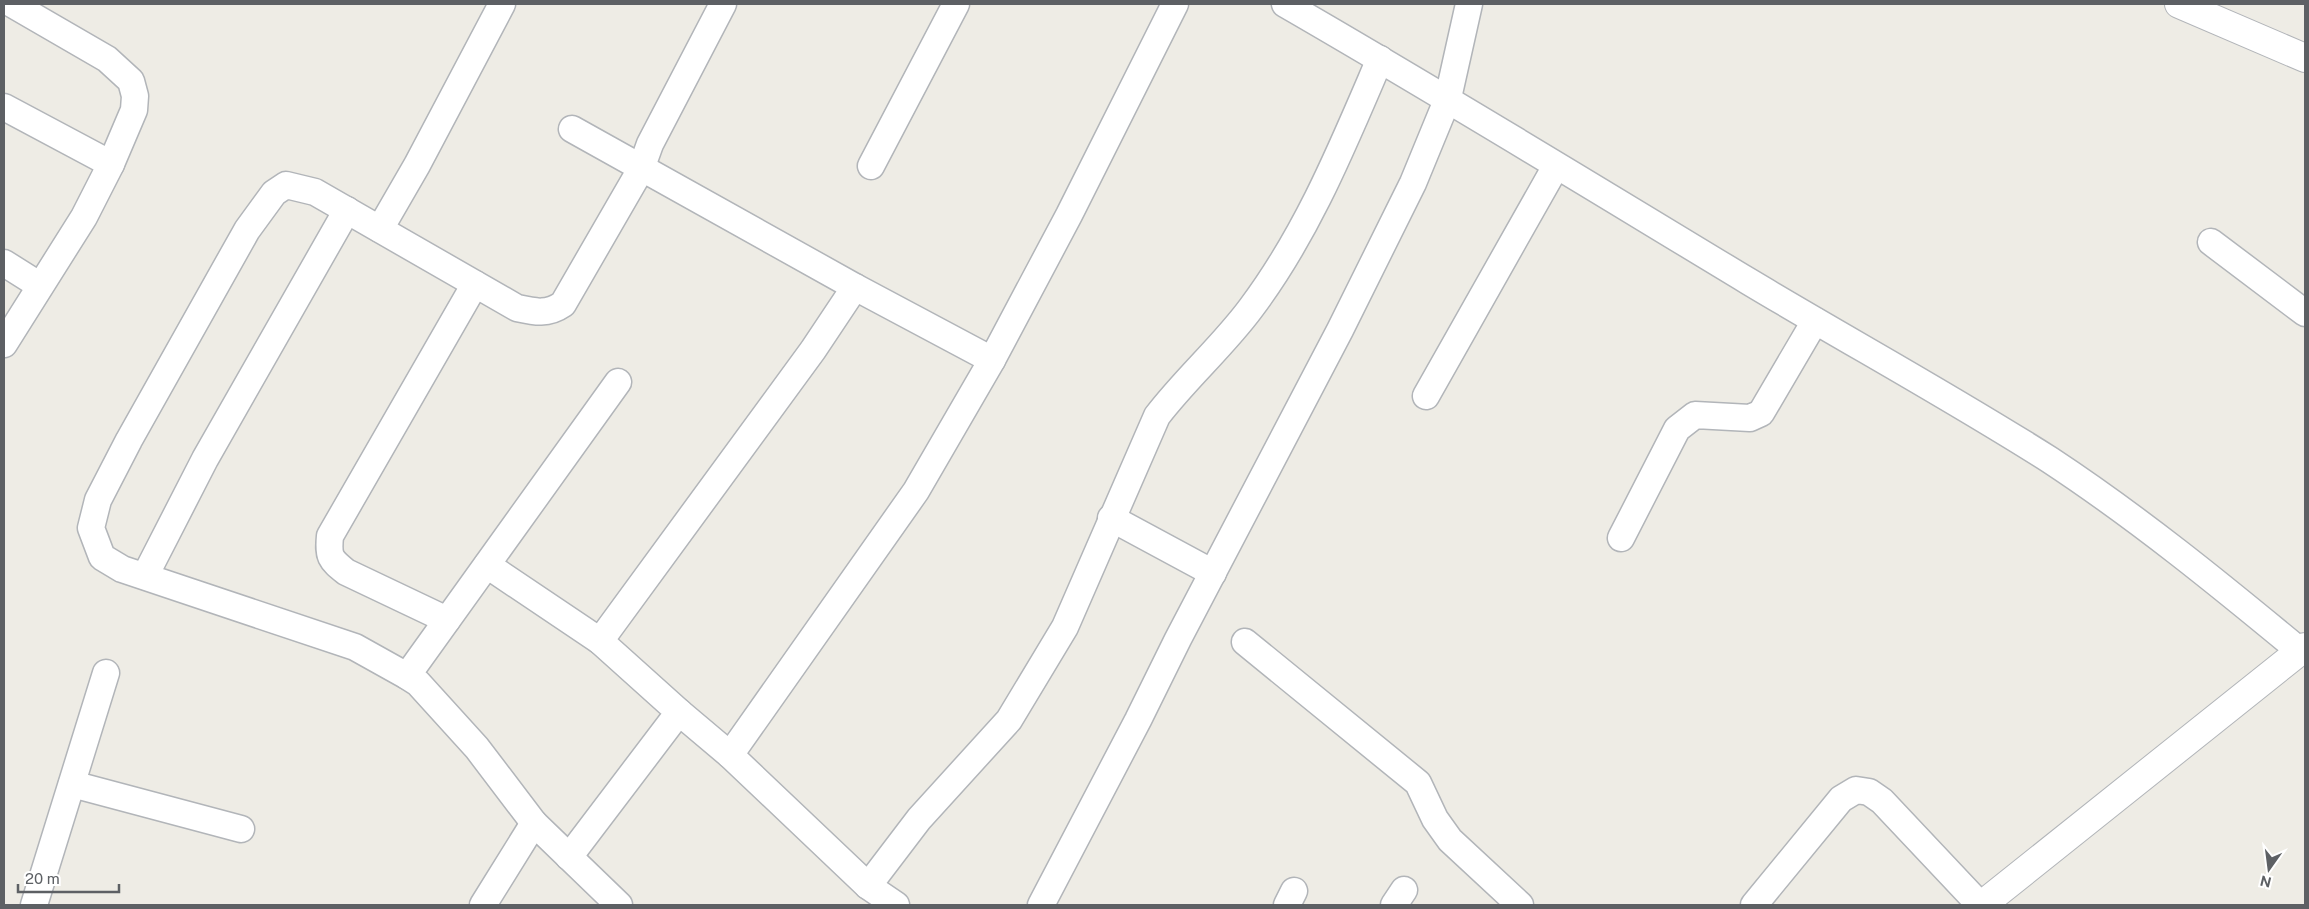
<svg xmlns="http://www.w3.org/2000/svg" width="2309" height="909" font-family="'Public Sans',sans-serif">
<rect width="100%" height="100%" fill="#eeece5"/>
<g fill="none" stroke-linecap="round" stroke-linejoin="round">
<defs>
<g id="minor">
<path d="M12,4L107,59L131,81L135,96L134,110L111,164"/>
<path d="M1285,4C1441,94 1594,188 1748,281C1848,341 1951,397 2050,460C2138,518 2219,584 2300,651"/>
<path d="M4,107L111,164L84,217L4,344"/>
<path d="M572,129L855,287L813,350L600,641"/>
<path d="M871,166L956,4"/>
<path d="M380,229L417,165L502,4"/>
<path d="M2211,242L2305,313"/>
<path d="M4,263L39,285"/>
<path d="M855,287L992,360"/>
<path d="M1426,396L1556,166"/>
<path d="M1111,518L1213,573"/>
<path d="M1621,538L1677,429L1695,415L1750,418L1761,413L1815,321"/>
<path d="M487,565L600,641L679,712L569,857"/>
<path d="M145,576L205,459L347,210"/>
<path d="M447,620L346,572C330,559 328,557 330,536L475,284"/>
<path d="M1245,642L1418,783L1435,819L1450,840L1520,905"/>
<path d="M407,676L618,382"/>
<path d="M679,712L730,755"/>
<path d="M72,784L241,829"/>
<path d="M534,823L477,748L418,683L407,676L355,647L122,569L102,557L91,528L98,500L129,440L247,230L274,193L286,185L315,192L517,308C535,312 547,315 563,304L641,169L650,144L723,4"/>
<path d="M868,886L919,819L1009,720L1065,627L1157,416C1186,378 1223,346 1251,308C1308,232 1343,145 1380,59"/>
<path d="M34,905L106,673"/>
<path d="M483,905L534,823L619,905"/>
<path d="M896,905L868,886L730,755L916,491L992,360L1069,215L1175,4"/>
<path d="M1041,905L1138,720L1178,639L1340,330L1413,183L1448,98L1469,4"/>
<path d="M1287,905L1294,891"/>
<path d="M1394,905L1404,890"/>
<path d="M1754,905L1841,799L1856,790L1869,792L1882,801L1980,905"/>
</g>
<g id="tertiary">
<path d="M2179,4L2305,58"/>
<path d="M1982,905L2305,647"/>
</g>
</defs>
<use href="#minor" stroke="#b2b5b9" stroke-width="29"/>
<use href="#tertiary" stroke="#b2b5b9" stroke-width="30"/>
<use href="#minor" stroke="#fff" stroke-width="26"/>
<use href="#tertiary" stroke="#fff" stroke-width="28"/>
</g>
<rect width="2309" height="909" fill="none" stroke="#5d6064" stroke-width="10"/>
<g transform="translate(2269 869) rotate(194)" stroke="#ffffff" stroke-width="4" paint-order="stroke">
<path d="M0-4L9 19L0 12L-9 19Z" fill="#5d6064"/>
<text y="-8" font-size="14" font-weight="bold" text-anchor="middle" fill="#5d6064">N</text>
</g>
<path d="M18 884v8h101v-8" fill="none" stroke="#5d6064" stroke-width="2.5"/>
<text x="25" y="884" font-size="15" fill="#5d6064" stroke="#ffffff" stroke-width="4" paint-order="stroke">20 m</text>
</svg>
